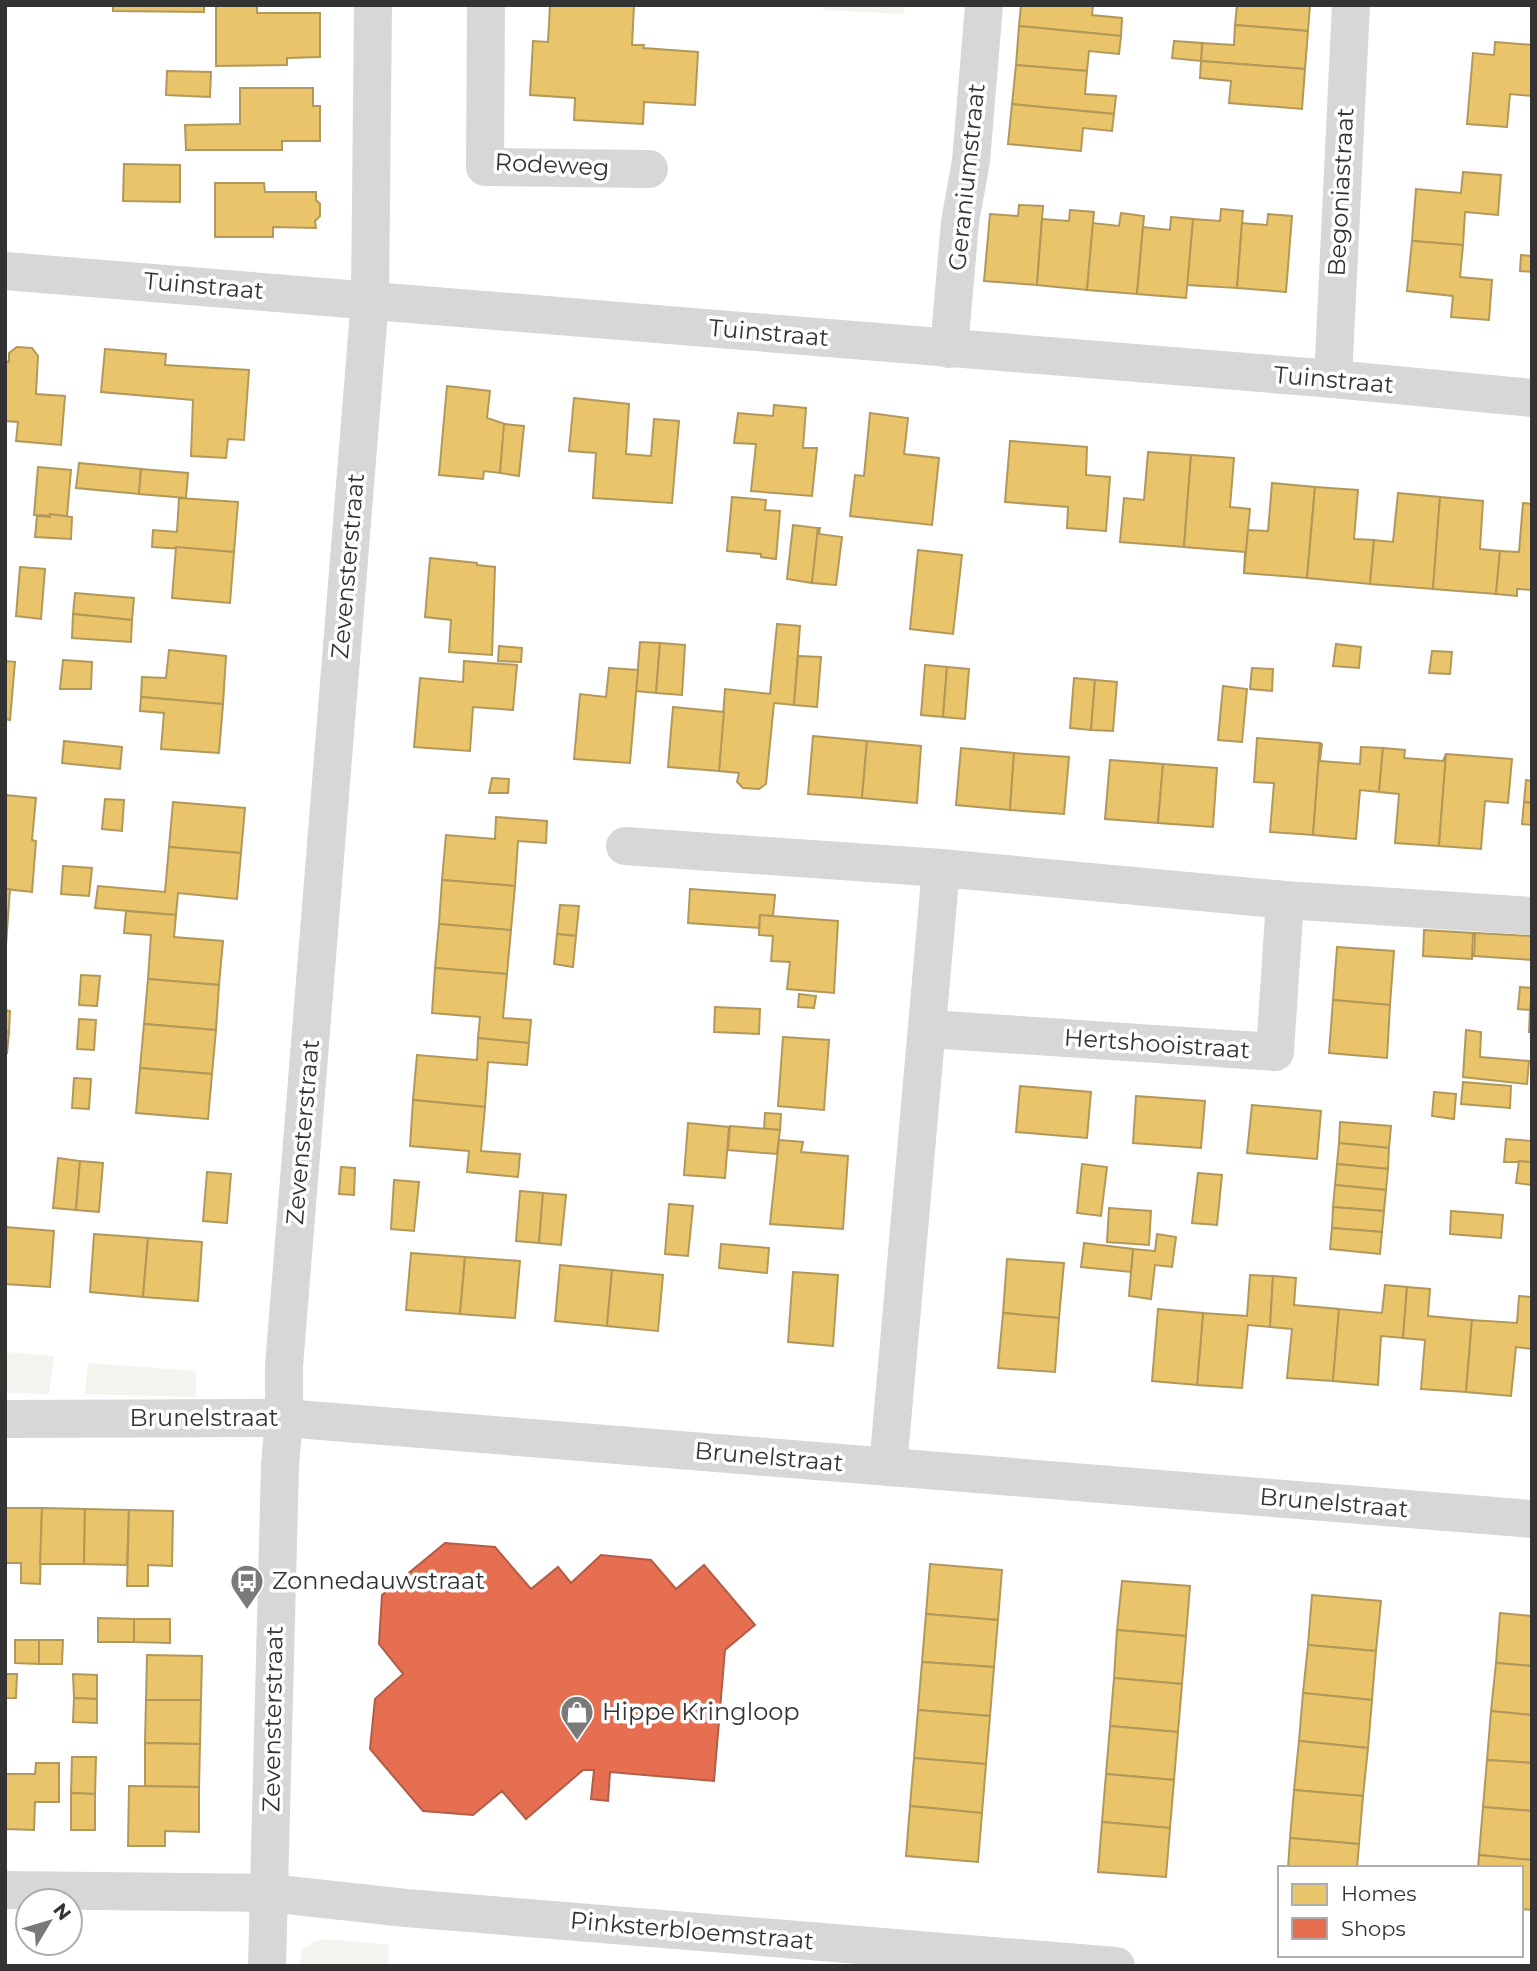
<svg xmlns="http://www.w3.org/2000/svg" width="1537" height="1971" font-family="Montserrat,sans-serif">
<rect width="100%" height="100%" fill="#fff"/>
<g fill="#f1f5ed">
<path d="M823,5H905L904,14L823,10Z"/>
<path d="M5,1352L54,1356L49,1394L5,1393Z"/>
<path d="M88,1363L196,1371V1397L85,1394Z"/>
<path d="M326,1939L389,1945L388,1966H299L303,1949L315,1941Z"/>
</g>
<g fill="#e9c46a" stroke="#b2985a" stroke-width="2">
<path d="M113,5H204V12L113,11Z"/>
<path d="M216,5H257V13H320V57L287,58V65L216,66Z"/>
<path d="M550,5H634L632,45H644L643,48L698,52L695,105L644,102L643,124L574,120L575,98L530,95L533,41L548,42Z"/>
<path d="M1021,5H1093L1092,15L1122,18L1121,36L1019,26Z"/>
<path d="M1237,5H1310L1308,31L1235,25Z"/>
<path d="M1235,25L1308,31L1305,69L1201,61L1202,43L1234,45Z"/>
<path d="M1019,26L1121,36L1119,54L1089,51L1087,71L1016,65Z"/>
<path d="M1174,41L1202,43L1201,61L1172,58Z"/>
<path d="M1495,42L1532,45V96L1510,94L1507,127L1467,124L1473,53L1494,55Z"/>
<path d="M1201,61L1305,69L1302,109L1229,103L1231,81L1200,78Z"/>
<path d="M1016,65L1087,71L1085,94L1116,96L1114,114L1012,104Z"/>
<path d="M167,71L211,72L210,97L166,95Z"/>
<path d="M240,88H313V106H320V141H282V150H186L185,125L240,124Z"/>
<path d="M1012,104L1114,114L1112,131L1083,128L1081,151L1008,144Z"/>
<path d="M124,164L180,165V202L123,201Z"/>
<path d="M1463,172L1501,175L1498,215L1465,212L1463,245L1412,241L1416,189L1461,193Z"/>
<path d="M215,183H264L265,192H316V200L320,204V216L315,221L316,228L273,227V237H215Z"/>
<path d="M1019,205L1043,206L1037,285L984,281L990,214L1018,216Z"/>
<path d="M1221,209L1243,211L1237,288L1187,285L1193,219L1220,221Z"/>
<path d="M1070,210L1094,212L1087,290L1037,285L1042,219L1069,221Z"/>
<path d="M1121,213L1144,216L1137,294L1087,290L1093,223L1119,226Z"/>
<path d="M1268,214L1292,216L1286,292L1237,288L1242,223L1267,225Z"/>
<path d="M1171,217L1193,219L1186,298L1137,294L1143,227L1170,230Z"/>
<path d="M1412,241L1463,245L1460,277L1492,280L1489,320L1451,317L1453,296L1407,291Z"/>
<path d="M1521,255L1532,256V272L1520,271Z"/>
<path d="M17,347L32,348L38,356L36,394L65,396L61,445L16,441L18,422L5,421V361L9,362V353Z"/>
<path d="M105,349L166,354L165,365L249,370L244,440L228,439L226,458L191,456L193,400L101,392Z"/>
<path d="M447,386L490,391L487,418L505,424L500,473L484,471L483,479L439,475Z"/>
<path d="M574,398L629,404L626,454L651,456L654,419L679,421L672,503L593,498L596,453L569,451Z"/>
<path d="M774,405L806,408L803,448H817L812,496L751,491L756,444L734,443L738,413L773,416Z"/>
<path d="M870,413L908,418L904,454L939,458L932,525L850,516L855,475L864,476Z"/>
<path d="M504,424L524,426L519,476L500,473Z"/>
<path d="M1010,441L1087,447L1086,475L1110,477L1106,531L1067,528L1068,507L1005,502Z"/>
<path d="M1148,452L1191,455L1184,547L1120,542L1124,498L1144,500Z"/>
<path d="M1191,455L1234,458L1230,507L1250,509L1244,573L1245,552L1184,547Z"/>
<path d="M79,463L141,469L139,494L76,488Z"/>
<path d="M38,467L71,470L67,516L34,515Z"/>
<path d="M141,469L188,473L186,498L139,494Z"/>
<path d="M1272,483L1315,487L1307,578L1244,573L1248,530L1268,531Z"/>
<path d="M1315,487L1358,490L1354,539L1374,540L1370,584L1307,578Z"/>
<path d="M1398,493L1440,497L1433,589L1370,584L1374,540L1393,542Z"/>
<path d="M732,497L766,500L765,510L780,511L776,559L761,557V554L727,551Z"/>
<path d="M1440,497L1483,501L1480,549L1500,551L1496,594L1433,589Z"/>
<path d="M179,498L238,502L234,552L152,547L153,530L177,532Z"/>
<path d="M1523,503L1532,504V590L1517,589V596L1496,594L1500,551L1519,552Z"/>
<path d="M50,514L72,517L71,539L35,537L37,516L50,517Z"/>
<path d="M793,525L818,528L812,583L787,579Z"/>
<path d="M818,528H820L819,534L842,537L836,585L812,583Z"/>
<path d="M176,547L234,552L230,603L172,598Z"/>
<path d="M918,550L962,555L953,634L910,629Z"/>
<path d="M430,558L477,563V565L495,567L492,655L449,652L451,620L425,617Z"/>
<path d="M20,567L45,569L41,619L16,616Z"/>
<path d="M75,593L134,598L132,620L73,614Z"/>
<path d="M73,614L132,620L131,642L72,638Z"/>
<path d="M777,624L800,626L794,705L774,703L766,784L759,789L743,788L737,782L739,773L719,771L725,689L770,694Z"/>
<path d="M640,642L660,643L656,693L636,691Z"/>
<path d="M660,643L685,645L682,695L656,693Z"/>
<path d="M1336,644L1361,647L1359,668L1333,666Z"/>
<path d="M499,646L522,648L521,662L498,661Z"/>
<path d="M169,650L226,656L223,704L141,697L142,677L166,678Z"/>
<path d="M1432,651L1452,652L1450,674L1429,673Z"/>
<path d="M798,656L821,657L817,707L794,705Z"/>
<path d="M63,660L92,662L91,689H60Z"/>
<path d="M5,661L15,662L10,720L5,719Z"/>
<path d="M464,661L517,665L513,710L473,707L470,751L414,747L420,678L463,682Z"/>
<path d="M925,665L947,667L943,717L921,715Z"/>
<path d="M947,667L969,669L965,719L943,717Z"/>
<path d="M609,668L638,670L630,763L574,759L580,694L606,697Z"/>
<path d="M1252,668L1273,669L1272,691L1250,689Z"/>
<path d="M1074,678L1095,680L1091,730L1070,728Z"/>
<path d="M1095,680L1117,682L1113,731L1091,730Z"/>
<path d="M1223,686L1247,689L1242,742L1218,740Z"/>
<path d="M141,697L223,704L219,753L161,749L164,713L140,711Z"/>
<path d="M673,707L724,712L719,771L668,767Z"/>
<path d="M813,736L867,741L862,798L808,794Z"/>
<path d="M1257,738L1320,743L1313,835L1270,832L1274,783L1254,782Z"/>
<path d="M64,741L122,747L120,769L62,763Z"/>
<path d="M867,741L921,746L917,803L862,798Z"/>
<path d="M1320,743L1322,744L1320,761L1360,764L1361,747L1383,748L1379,792L1360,790L1356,839L1313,835Z"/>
<path d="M961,748L1014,753L1010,810L956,805Z"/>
<path d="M1383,748L1405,750L1404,758L1443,761L1446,754L1439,846L1395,843L1399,794L1379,792Z"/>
<path d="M1014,753L1069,757L1064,814L1010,810Z"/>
<path d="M1446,754L1512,759L1508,803L1485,801L1481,849L1439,846Z"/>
<path d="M1110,760L1163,764L1158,823L1105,819Z"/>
<path d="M1163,764L1217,768L1213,827L1158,823Z"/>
<path d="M492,778L509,779L508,793H489Z"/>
<path d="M1526,780L1532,781V803L1524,802Z"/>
<path d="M5,795L36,798L32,840L36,841L32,892L5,889Z"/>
<path d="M105,799L124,800L122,831L102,829Z"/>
<path d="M173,802L245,808L241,853L169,847Z"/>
<path d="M1524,802L1532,803V825L1522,824Z"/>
<path d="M496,817L547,821L546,843L518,841L515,886L442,880L446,835L495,839Z"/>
<path d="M169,847L241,853L237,899L178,893L176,915L95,908L98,886L165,892Z"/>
<path d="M63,866L92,868L89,896L61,894Z"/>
<path d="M442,880L515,886L511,930L439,924Z"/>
<path d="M5,889H10L6,945L5,944Z"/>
<path d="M690,889L775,895L773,916L760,915L759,928L688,923Z"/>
<path d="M560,905L579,906L576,936L557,934Z"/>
<path d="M126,911L176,915L174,937L223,941L219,985L148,979L151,935L124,933Z"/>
<path d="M760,915L838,921L834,993L787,989L790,962L771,961L773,936L759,935Z"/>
<path d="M439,924L511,930L507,974L435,968Z"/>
<path d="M1424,930L1473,933L1472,959L1423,956Z"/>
<path d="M1475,933L1532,936V960L1474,956Z"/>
<path d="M557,934L576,936L573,967L554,964Z"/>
<path d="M1337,947L1394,951L1390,1005L1333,1000Z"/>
<path d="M435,968L507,974L503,1018L531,1020L529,1043L478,1038L480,1017L432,1013Z"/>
<path d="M81,975L100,976L97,1006L79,1005Z"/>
<path d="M148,979L219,985L216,1030L144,1024Z"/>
<path d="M1520,987L1532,988L1530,1010L1518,1009Z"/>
<path d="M799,994L816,996L814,1008L798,1007Z"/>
<path d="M1333,1000L1390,1005L1387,1058L1329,1053Z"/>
<path d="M715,1007L760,1009L759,1034L714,1032Z"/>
<path d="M1530,1009H1532V1032H1529Z"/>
<path d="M5,1010L10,1011L9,1032H5Z"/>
<path d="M79,1019L96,1020L94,1050L77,1049Z"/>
<path d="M144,1024L216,1030L212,1074L140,1068Z"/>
<path d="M1466,1030L1481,1032L1480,1057L1529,1061L1527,1084L1463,1077Z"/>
<path d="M5,1032H9L7,1053H5Z"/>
<path d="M783,1037L829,1040L824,1110L778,1106Z"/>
<path d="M478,1038L529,1043L527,1065L488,1062L485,1107L413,1100L417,1055L477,1060Z"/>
<path d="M140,1068L212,1074L208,1119L136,1113Z"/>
<path d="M74,1078L91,1079L89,1109L72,1108Z"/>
<path d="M1463,1082L1511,1086L1510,1108L1461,1104Z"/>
<path d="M1020,1086L1091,1092L1087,1138L1016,1132Z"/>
<path d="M1434,1092L1456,1094L1454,1119L1432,1116Z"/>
<path d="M1136,1096L1205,1101L1201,1148L1133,1143Z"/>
<path d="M413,1100L485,1107L481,1151L520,1154L518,1177L467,1172L469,1151L410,1146Z"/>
<path d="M1252,1105L1321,1111L1317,1159L1247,1153Z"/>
<path d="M765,1113L781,1114L780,1130L764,1129Z"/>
<path d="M1340,1122L1391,1126L1389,1148L1339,1143Z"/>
<path d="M688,1123L729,1127L725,1178L684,1175Z"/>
<path d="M730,1126L780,1130L777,1154L728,1150Z"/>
<path d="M1506,1139L1532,1141V1162H1504Z"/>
<path d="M779,1140L803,1142L801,1152L848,1156L843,1229L770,1224Z"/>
<path d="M1339,1143L1389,1148L1388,1169L1337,1164Z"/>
<path d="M58,1158L80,1161L76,1210L53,1208Z"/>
<path d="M80,1161L103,1163L99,1212L76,1210Z"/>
<path d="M1519,1161L1532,1162V1185L1516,1183Z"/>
<path d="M1082,1164L1107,1167L1101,1216L1077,1213Z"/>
<path d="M1337,1164L1388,1169L1386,1190L1335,1185Z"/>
<path d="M341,1167L355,1168L354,1195L339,1194Z"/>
<path d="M207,1172L231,1174L227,1223L203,1221Z"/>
<path d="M1198,1173L1222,1175L1217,1225L1192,1223Z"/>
<path d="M394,1180L419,1182L414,1231L391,1229Z"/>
<path d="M1335,1185L1386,1190L1384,1211L1333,1207Z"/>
<path d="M520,1191L543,1193L539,1243L516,1241Z"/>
<path d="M543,1193L566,1195L561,1245L539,1243Z"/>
<path d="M669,1204L693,1206L688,1256L665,1254Z"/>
<path d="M1333,1207L1384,1211L1382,1232L1332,1228Z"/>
<path d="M1109,1208L1151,1211L1149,1245L1107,1242Z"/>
<path d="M1451,1211L1503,1215L1501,1238L1450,1234Z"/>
<path d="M5,1227L54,1231L50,1287L5,1284Z"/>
<path d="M1332,1228L1382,1232L1380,1254L1330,1249Z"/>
<path d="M94,1234L148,1238L143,1297L90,1292Z"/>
<path d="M1157,1234L1176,1237L1172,1267L1155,1265L1151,1299L1129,1296L1133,1249L1155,1251Z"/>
<path d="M148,1238L202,1242L198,1301L143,1297Z"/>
<path d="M1084,1243L1133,1249L1131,1272L1081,1267Z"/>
<path d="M721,1244L769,1248L767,1273L719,1268Z"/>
<path d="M411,1253L465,1257L460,1314L406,1310Z"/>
<path d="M465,1257L520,1261L515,1318L460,1314Z"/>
<path d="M1007,1259L1064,1263L1059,1318L1003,1313Z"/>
<path d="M560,1265L612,1270L607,1326L555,1321Z"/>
<path d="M612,1270L663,1275L658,1331L607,1326Z"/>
<path d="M793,1272L838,1275L833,1346L788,1342Z"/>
<path d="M1250,1275L1273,1276L1270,1327L1248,1325L1242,1388L1197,1385L1203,1313L1247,1316Z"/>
<path d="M1273,1276L1296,1278L1294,1305L1339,1309L1333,1381L1287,1378L1292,1329L1270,1327Z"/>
<path d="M1385,1285L1407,1287L1403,1338L1381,1336L1378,1385L1333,1381L1339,1309L1382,1313Z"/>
<path d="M1407,1287L1430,1289L1428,1316L1472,1320L1466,1392L1421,1389L1425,1340L1403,1338Z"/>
<path d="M1519,1296L1532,1297V1349L1516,1347L1511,1396L1466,1392L1472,1320L1517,1323Z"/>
<path d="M1158,1309L1203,1313L1197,1385L1152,1381Z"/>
<path d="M1003,1313L1059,1318L1055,1372L998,1368Z"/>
<path d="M5,1508H42L40,1584L21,1583V1563H5Z"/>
<path d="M42,1508L85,1509L84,1564H40Z"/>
<path d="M85,1509L129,1510L127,1565L84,1564Z"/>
<path d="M129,1510L173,1511L172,1566L148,1565V1586H127Z"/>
<path d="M930,1564L1002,1570L998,1620L926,1614Z"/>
<path d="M1122,1581L1190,1586L1186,1636L1117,1630Z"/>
<path d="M1312,1595L1381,1601L1376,1651L1308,1645Z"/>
<path d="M1500,1613L1532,1616V1666L1496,1663Z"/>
<path d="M926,1614L998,1620L994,1667L922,1662Z"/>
<path d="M98,1618L134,1619V1642H98Z"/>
<path d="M134,1619H170V1643L134,1642Z"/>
<path d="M1117,1630L1186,1636L1182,1684L1114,1678Z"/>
<path d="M15,1640H39V1664L15,1663Z"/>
<path d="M39,1640H63L62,1664H39Z"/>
<path d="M1308,1645L1376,1651L1372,1700L1303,1693Z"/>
<path d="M147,1655L202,1656L201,1700H146Z"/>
<path d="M922,1662L994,1667L990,1716L918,1710Z"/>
<path d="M1496,1663L1532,1666V1715L1491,1711Z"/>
<path d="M5,1674H17L16,1698H5Z"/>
<path d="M73,1674L97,1675V1699L74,1698Z"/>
<path d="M1114,1678L1182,1684L1178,1732L1110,1726Z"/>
<path d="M1303,1693L1372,1700L1368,1748L1299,1741Z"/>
<path d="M74,1698L97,1699V1723L73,1722Z"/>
<path d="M146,1700H201L200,1744L145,1743Z"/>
<path d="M918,1710L990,1716L986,1764L914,1758Z"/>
<path d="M1491,1711L1532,1715V1763L1487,1760Z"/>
<path d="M1110,1726L1178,1732L1174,1780L1106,1774Z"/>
<path d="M1299,1741L1368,1748L1363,1796L1294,1790Z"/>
<path d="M145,1743L200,1744L199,1787L145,1786Z"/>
<path d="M72,1757H96L95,1794L71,1793Z"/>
<path d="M914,1758L986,1764L982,1813L910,1806Z"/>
<path d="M1487,1760L1532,1763V1811L1483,1807Z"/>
<path d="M36,1763H59V1802H35L34,1830L5,1829V1774H35Z"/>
<path d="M1106,1774L1174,1780L1170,1828L1102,1822Z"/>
<path d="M129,1786L199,1787V1832L165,1831V1846H128Z"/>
<path d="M1294,1790L1363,1796L1359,1844L1290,1838Z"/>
<path d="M71,1793L95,1794V1830H71Z"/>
<path d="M910,1806L982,1813L978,1862L906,1856Z"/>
<path d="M1483,1807L1532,1811V1860L1479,1855Z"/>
<path d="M1102,1822L1170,1828L1166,1877L1098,1872Z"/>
<path d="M1290,1838L1359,1844L1357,1868H1288Z"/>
<path d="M1479,1855L1532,1860V1910L1521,1909V1868H1478Z"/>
</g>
<path fill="#e76f51" stroke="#b15d48" stroke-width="2" d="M445,1543L495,1547L531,1589L558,1567L571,1583L601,1555L651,1560L676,1589L704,1565L755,1625L725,1650L714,1781L610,1772L608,1801L591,1799L594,1770H583L526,1819L502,1791L473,1815L423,1811L370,1749L375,1699L403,1674L379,1644L382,1595Z"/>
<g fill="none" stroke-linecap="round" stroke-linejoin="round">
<g stroke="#d7d7d7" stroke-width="38">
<path d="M486,5L485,167L649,169"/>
<path d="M5,271L1333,379L1532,398"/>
<path d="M949,349L960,222L971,161L984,5"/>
<path d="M1333,379L1351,5"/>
<path d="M625,846L941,868L1285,900L1532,916"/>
<path d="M929,1029L1275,1052L1285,900"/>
<path d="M5,1419L284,1418L1532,1519"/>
<path d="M888,1467L941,868"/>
<path d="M5,1890L269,1893L406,1908L1116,1966"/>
<path d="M267,1966L280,1465L284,1418V1366L370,299L373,5"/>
</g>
</g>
<defs>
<symbol id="bus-pin" viewBox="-11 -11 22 30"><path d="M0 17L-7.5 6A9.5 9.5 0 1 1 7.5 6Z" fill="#7a7a7a" stroke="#fff"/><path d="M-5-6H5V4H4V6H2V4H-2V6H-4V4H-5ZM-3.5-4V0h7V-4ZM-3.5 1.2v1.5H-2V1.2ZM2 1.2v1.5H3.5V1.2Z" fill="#fff"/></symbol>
<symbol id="shop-pin" viewBox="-11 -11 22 30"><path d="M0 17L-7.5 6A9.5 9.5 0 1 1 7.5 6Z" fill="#7a7a7a" stroke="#fff"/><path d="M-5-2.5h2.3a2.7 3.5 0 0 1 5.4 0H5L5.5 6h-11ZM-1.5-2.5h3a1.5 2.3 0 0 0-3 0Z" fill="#fff"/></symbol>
</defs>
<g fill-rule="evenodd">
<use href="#bus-pin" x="228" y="1562" width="38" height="52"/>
<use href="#shop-pin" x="558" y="1693" width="38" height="52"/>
</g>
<g text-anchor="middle" stroke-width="7" stroke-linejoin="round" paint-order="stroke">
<g font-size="24" fill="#333" stroke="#fff">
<text transform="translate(552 165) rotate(3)" y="8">Rodeweg</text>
<text transform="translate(967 177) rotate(-84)" y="8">Geraniumstraat</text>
<text transform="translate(1341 192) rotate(-87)" y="8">Begoniastraat</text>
<text transform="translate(204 286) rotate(5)" y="8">Tuinstraat</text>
<text transform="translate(769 333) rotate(5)" y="8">Tuinstraat</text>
<text transform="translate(1334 380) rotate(5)" y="8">Tuinstraat</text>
<text transform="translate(348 566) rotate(-85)" y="8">Zevensterstraat</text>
<text transform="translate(1157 1044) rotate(4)" y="8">Hertshooistraat</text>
<text transform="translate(303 1132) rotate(-85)" y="8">Zevensterstraat</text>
<text x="204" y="1426">Brunelstraat</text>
<text transform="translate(769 1457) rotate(5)" y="8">Brunelstraat</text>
<text transform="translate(1334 1503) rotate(5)" y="8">Brunelstraat</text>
<text transform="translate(273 1719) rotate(-89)" y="8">Zevensterstraat</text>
<text transform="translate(692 1931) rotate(5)" y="8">Pinksterbloemstraat</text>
</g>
<g font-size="24" fill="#333" stroke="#fff" text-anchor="start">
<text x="272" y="1589">Zonnedauwstraat</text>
<text x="602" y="1720">Hippe Kringloop</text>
</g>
</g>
<rect width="1537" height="1971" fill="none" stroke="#333333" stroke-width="14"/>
<rect x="1278" y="1866" width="245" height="91" fill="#ffffff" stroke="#adadad" stroke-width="2"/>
<rect x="1292" y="1884" width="35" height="21" fill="#e9c46a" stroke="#adadad" stroke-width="2"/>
<text x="1341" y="1901" font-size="21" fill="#333333">Homes</text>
<rect x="1292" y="1918" width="35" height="21" fill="#e76f51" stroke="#adadad" stroke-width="2"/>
<text x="1341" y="1936" font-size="21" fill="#333333">Shops</text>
<g transform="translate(49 1922) rotate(52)"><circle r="33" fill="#ffffff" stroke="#adadad" stroke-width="2"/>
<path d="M0-5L12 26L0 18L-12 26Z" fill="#7a7a7a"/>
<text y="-10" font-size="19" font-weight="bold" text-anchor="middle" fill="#333333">N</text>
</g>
</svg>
